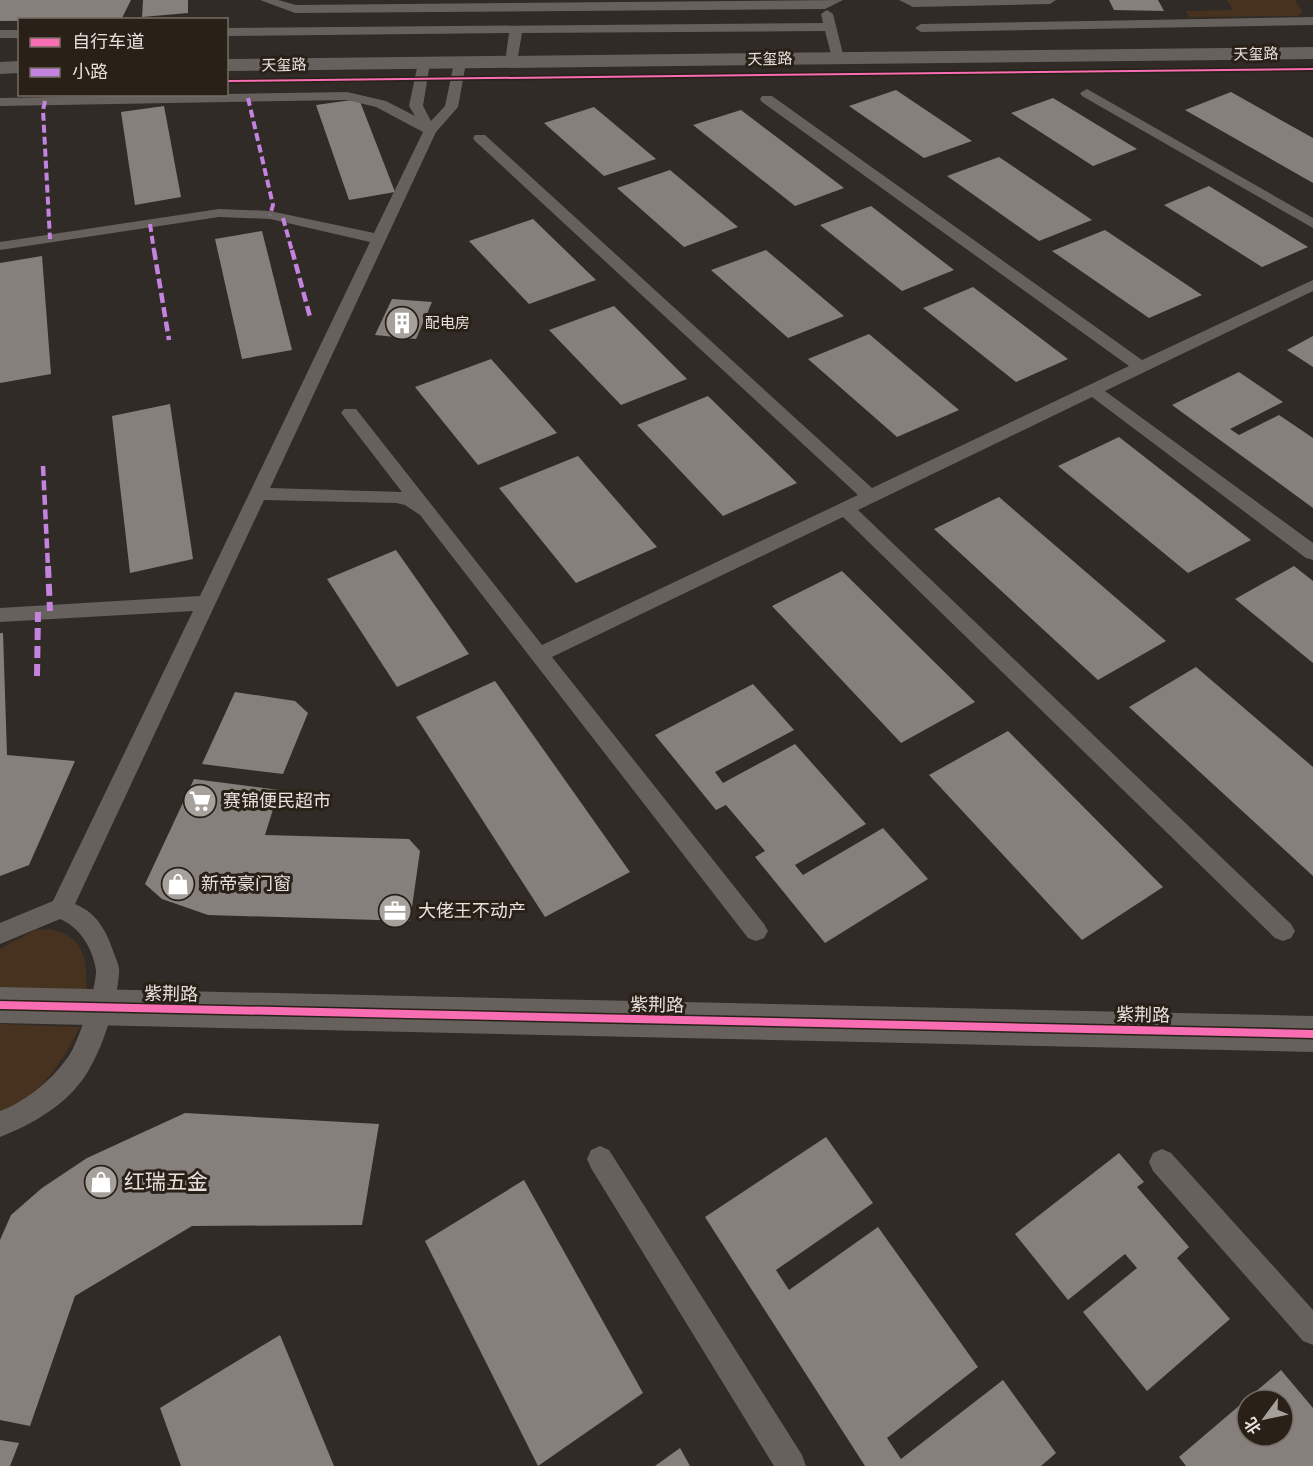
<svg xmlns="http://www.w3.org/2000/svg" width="1313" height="1466" font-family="Helvetica,'Noto Sans SC',sans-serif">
<rect width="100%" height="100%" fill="#302b26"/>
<g fill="#473220">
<path d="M1227,0H1295L1302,11L1299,16L1189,17L1186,11L1233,10Z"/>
<path d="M50,929C88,937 86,963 87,995L0,994V949L35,930Z"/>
<path d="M0,1024L80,1027C60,1065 42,1095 0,1111Z"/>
</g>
<g fill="#85807c" fill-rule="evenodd">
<path d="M0,0H131L121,20L0,21Z"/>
<path d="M143,0H188V13L142,17Z"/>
<path d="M1109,0H1158L1164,11L1114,10Z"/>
<path d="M896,90L972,141L924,158L849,106Z"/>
<path d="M1231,92L1313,138V183L1185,110Z"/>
<path d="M1053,98L1137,149L1093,166L1011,113Z"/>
<path d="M359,99L395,192L349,200L316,105Z"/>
<path d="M164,106L181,197L135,205L121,112Z"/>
<path d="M594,107L656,159L604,176L544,123Z"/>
<path d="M741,110L844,188L795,206L693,125Z"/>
<path d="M999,157L1092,220L1039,241L947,176Z"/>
<path d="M670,170L738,227L684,247L617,188Z"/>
<path d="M1209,186L1308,247L1262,267L1164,205Z"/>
<path d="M871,206L954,270L902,291L820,225Z"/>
<path d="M533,219L596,280L529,304L469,241Z"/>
<path d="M1105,230L1202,295L1149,318L1052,251Z"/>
<path d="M262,231L292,350L242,359L215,239Z"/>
<path d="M766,250L844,316L788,338L711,270Z"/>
<path d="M42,256L51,374L0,383V263Z"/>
<path d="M973,287L1068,359L1016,382L923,308Z"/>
<path d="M392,299L432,302L416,339L375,335Z"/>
<path d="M614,306L687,379L621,405L549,330Z"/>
<path d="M869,334L959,410L897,437L808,359Z"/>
<path d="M1313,336V367L1287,350Z"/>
<path d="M491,359L557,433L478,465L415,387Z"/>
<path d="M1239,372L1283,402L1230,429L1239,435L1279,415L1313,438V508L1172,405Z"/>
<path d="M708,396L797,483L723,516L637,425Z"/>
<path d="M170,404L193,559L130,573L112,416Z"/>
<path d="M1119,437L1251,540L1188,573L1058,466Z"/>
<path d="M578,456L657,547L576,583L499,488Z"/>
<path d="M999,497L1166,641L1098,680L934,529Z"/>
<path d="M396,550L469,654L397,687L327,579Z"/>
<path d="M1294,566L1313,581V663L1235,599Z"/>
<path d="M842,571L975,702L901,743L772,606Z"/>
<path d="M0,633H3L7,755L75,761L29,865L0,876Z"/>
<path d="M1196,667L1313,767V876L1129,707Z"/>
<path d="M495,681L630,872L545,917L416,717Z"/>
<path d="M753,684L794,730L715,772L723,783L795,744L866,824L795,865L803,875L883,828L928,879L825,943L755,857L765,851L726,805L716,810L655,735Z"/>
<path d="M235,692L295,701L308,713L283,774L202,764Z"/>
<path d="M1008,731L1163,887L1082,940L929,775Z"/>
<path d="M194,779L279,790L265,835L409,839L420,851L410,921L208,915L162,899L145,884Z"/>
<path d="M185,1113L379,1124L362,1225L192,1226L75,1296L30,1426L0,1420V1240L11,1215L42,1188L87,1158Z"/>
<path d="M826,1137L873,1203L776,1270L789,1290L878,1227L978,1367L887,1438L901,1459L1003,1380L1056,1453L1041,1466H865L705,1217Z"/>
<path d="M1119,1153L1144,1182L1137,1187L1189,1247L1177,1258L1230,1319L1147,1391L1083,1312L1137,1268L1125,1254L1068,1300L1015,1234Z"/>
<path d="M524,1180L643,1393L538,1466L425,1241Z"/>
<path d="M280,1335L334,1466H181L160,1408Z"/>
<path d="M1281,1370L1313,1408V1466H1186L1179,1457ZM1247,1400H1283V1436H1247Z"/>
<path d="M0,1440L19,1443L10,1466H0Z"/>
<path d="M680,1448L690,1466H655Z"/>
</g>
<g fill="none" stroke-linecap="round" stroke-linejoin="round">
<g fill="#66615d" fill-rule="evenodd">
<path d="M260,0H278L296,5L843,0L825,9L295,13Z"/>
<path d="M899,0H1056L1050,4L913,7Z"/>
<path d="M827,10L833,14L844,58L842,61L838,62L832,58L825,31L522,33L517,62L511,66L505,62L509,33L226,36V28L823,23L821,14Z"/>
<path d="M1313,17V25L921,32L915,28L921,24Z"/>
<rect x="0" y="30" width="20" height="8"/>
<path d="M424,59L430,63L423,106L431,121L445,106L454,63L456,60H464L466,63L458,107L436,132L270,488L402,492L341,413L344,409H356L542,645L858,495L475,141L473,138L475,135H485L872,488L1129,366L762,102L760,99L762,96H772L1142,360L1313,280V291L1105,391L1313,543V560L1306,558L1092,397L858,510L1291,924L1295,931L1291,938L1283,941L1275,938L843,517L552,657L764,924L768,931L764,938L756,941L748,938L420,515L405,505L396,503L264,500L75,904C99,914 107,933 115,956C117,961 120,968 119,973C117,1004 103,1047 87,1073C68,1104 33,1124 0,1137V1111C25,1102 52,1080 68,1057C78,1044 97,986 96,970C93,949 80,927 60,919L0,944V923L53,901L193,611L0,622V608L200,596L370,242L270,219L219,217L0,250V242L219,209L270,211L374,233L423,132L376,107L347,100L0,106V98L347,92L386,101L415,116L409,106L418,63Z"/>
<path d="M1087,89L1313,218V228L1082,96L1080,93Z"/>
<path d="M600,1146L609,1150L802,1455L806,1466H774L591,1168L587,1159L591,1150Z"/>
<path d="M1162,1149L1171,1153L1313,1310V1345L1303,1341L1153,1171L1149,1162L1153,1153Z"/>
</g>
<g fill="#66615d" fill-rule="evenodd">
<path d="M1313,47V59L226,71V59Z"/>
<path d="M20,61V73L0,74V62Z"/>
<path d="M0,987L1313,1016V1052L0,1023Z"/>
</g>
<g stroke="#c483df" stroke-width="4" stroke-dasharray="8 4" stroke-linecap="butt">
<path d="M248,98L273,205L270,215"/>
<path d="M45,101L43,110L50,239"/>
<path d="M283,218L292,251"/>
<path d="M150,224L154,251"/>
</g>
<g stroke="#c483df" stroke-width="4.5" stroke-dasharray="10 4.5" stroke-linecap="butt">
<path d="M154,250L169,340"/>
<path d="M292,250L310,317"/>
<path d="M43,466L48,567"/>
</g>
<g stroke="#c483df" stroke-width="6" stroke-dasharray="12 6" stroke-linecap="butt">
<path d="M48,566L50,611"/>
<path d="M37,676L38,612"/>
</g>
<defs>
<g id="cycleway">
<path d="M1313,68V70L226,82V80Z"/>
<path d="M0,1001L1313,1030V1038L0,1009Z"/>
</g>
</defs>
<use href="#cycleway" stroke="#292018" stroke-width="3"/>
<use href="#cycleway" fill="#f96db3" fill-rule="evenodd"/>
</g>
<defs>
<symbol id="building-disc" viewBox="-11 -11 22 22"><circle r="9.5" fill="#a7a19c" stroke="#292018"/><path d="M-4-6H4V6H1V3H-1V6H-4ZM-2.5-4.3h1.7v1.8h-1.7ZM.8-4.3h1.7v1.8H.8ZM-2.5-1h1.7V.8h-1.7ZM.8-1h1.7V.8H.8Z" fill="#fff"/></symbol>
<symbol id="supermarket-disc" viewBox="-11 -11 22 22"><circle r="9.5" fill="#a7a19c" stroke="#292018"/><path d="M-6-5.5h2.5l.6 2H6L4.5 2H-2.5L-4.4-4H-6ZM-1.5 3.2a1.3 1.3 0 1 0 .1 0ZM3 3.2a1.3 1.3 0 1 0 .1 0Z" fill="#fff"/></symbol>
<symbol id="shop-disc" viewBox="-11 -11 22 22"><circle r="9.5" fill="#a7a19c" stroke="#292018"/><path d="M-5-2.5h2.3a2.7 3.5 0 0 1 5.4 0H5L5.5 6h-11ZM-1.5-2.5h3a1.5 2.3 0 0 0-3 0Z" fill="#fff"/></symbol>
<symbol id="office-disc" viewBox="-11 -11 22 22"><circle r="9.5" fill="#a7a19c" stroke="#292018"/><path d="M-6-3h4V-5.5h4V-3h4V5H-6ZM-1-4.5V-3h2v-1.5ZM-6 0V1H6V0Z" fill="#fff"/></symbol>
</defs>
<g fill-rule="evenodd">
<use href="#building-disc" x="383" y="304" width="38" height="38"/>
<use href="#supermarket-disc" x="181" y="782" width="38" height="38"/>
<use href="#shop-disc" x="159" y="865" width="38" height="38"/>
<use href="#office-disc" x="376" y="892" width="38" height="38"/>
<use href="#shop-disc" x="82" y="1163" width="38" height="38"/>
</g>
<g text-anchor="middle" stroke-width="6" stroke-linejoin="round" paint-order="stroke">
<g font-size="15" fill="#e7e1dc" stroke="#292018">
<text transform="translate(1256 54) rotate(-1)" y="5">天玺路</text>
<text transform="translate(770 59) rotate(-1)" y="5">天玺路</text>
<text transform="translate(284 65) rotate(-1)" y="5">天玺路</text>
</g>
<g font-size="15" fill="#e7e1dc" stroke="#292018" text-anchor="start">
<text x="425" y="328">配电房</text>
</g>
<g font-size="18" fill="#e7e1dc" stroke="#292018" text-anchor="start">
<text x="223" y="807">赛锦便民超市</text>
<text x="201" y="890">新帝豪门窗</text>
<text x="418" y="917">大佬王不动产</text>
</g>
<g font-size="18" fill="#e7e1dc" stroke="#292018">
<text transform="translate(171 994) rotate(1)" y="6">紫荆路</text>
<text transform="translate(657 1005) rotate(1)" y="6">紫荆路</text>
<text transform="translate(1143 1015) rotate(1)" y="6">紫荆路</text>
</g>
<g font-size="21" fill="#e7e1dc" stroke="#292018" text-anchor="start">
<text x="124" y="1189">红瑞五金</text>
</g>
</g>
<rect x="18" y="18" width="210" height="78" fill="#292018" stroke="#756d66" stroke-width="1.5"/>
<rect x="30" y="38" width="30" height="9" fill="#f96db3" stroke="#756d66" stroke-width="1.5"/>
<text x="72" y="48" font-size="18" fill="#e7e1dc">自行车道</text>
<rect x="30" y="68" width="30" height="9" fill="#c483df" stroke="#756d66" stroke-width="1.5"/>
<text x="72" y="78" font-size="18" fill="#e7e1dc">小路</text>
<g transform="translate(1265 1418) rotate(237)"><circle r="28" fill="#292018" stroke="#756d66" stroke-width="1.5"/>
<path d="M0-4.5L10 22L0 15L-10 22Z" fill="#a7a19c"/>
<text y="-9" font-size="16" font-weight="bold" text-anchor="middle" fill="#e7e1dc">北</text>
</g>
</svg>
